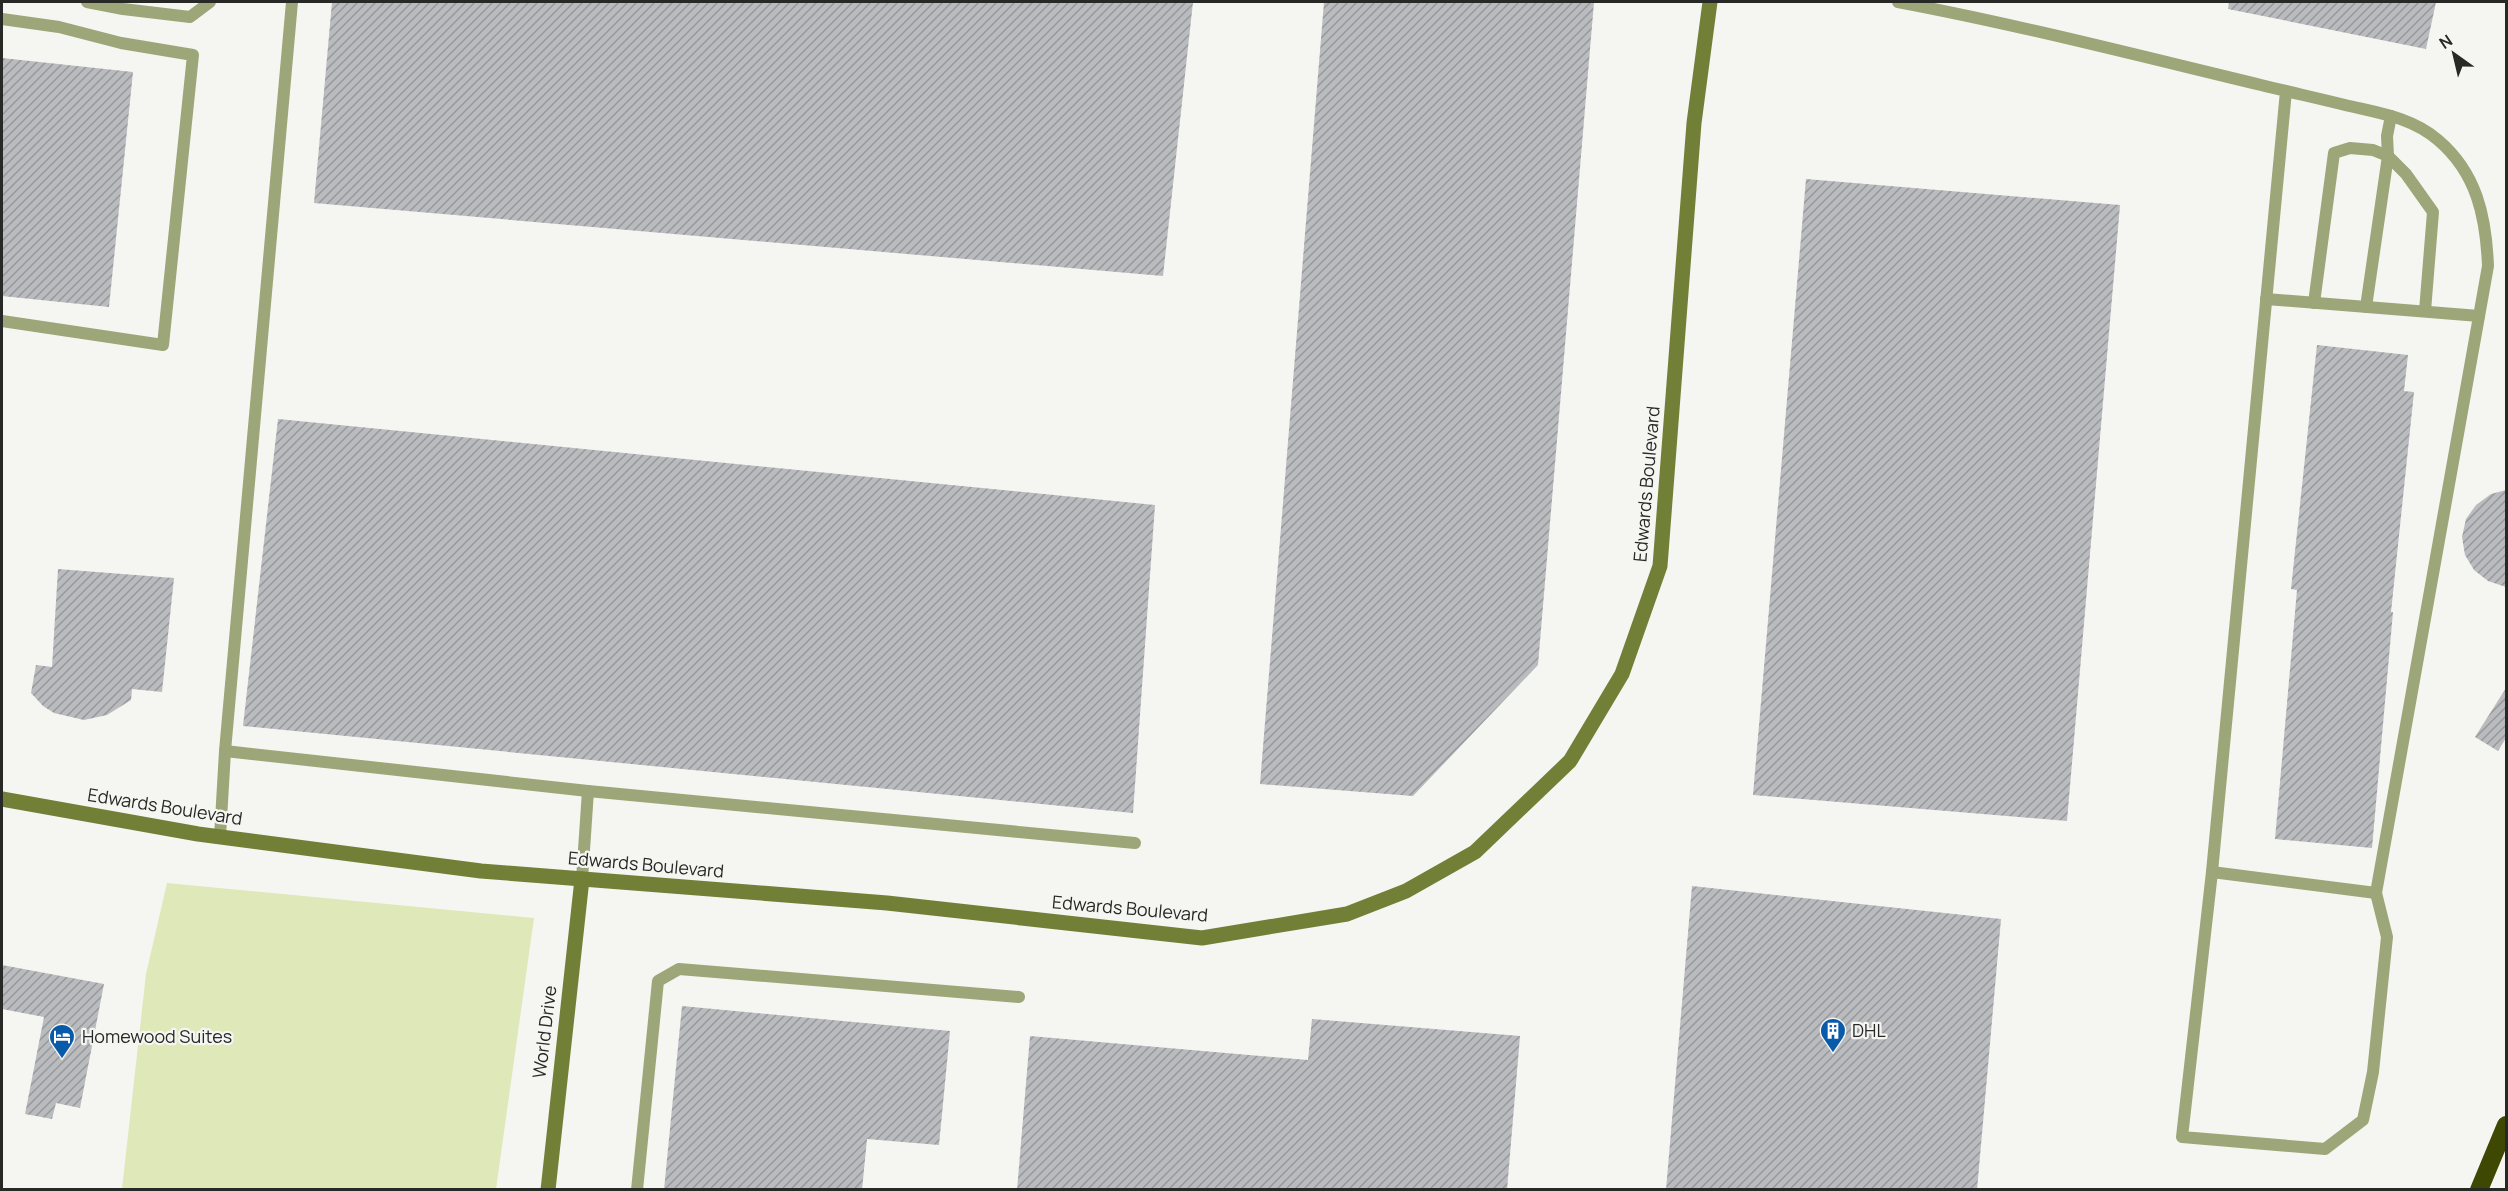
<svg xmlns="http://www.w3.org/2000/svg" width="2508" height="1191" font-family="Manrope,sans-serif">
<defs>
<pattern id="building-hatch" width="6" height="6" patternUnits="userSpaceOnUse" patternTransform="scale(1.5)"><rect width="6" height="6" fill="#b9bbbe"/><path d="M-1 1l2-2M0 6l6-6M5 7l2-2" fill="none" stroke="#96989a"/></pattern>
</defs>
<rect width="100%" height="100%" fill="#f5f6f2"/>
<path fill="#dee8b9" d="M167,883L534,918L496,1189H122L146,974Z"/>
<g fill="url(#building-hatch)">
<path d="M332,2H1193L1163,276L314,203Z"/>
<path d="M1324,2H1594L1538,665L1413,796L1260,784Z"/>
<path d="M2229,2H2436L2426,49L2228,9Z"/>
<path d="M2,58L133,72L109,307L2,296Z"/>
<path d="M1806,179L2120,205L2067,821L1753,795Z"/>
<path d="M2317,345L2408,355L2404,391L2414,392L2391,612H2393L2372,848L2275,839L2297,590L2291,589Z"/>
<path d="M278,419L1155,505L1133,813L243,726Z"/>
<path d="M2506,490V587L2488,581L2474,570L2465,555L2462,537L2466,519L2476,505L2491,494Z"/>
<path d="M58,569L174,578L162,692L132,689L131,700L107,715L84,720L54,713L43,706L31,693L36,665L52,667Z"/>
<path d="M2506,688V738L2498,751L2475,737Z"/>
<path d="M1692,886L2001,919L1977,1190H1666Z"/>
<path d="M2,965L104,984L80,1108L56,1103L52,1119L25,1114L44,1017L2,1009Z"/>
<path d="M682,1006L950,1031L939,1145L867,1139L862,1190H664Z"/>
<path d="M1312,1019L1520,1036L1507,1190H1017L1030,1036L1308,1060Z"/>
</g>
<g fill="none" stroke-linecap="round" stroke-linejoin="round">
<g stroke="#9ca678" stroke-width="12">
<path d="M87,2L123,9L190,17L210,2"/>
<path d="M1898,2C2020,25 2140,56 2261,85C2289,92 2317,98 2345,105C2378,113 2411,117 2438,140C2477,173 2486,217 2488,266L2376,893L2212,872L2286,91"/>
<path d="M2,19L59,27L121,43L193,55L163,345L2,321"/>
<path d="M2266,299L2479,316"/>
<path d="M2314,303L2334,153L2350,148L2373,150L2388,156L2406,174L2433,212L2425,311"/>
<path d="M2366,307L2388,156L2387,136L2391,116"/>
<path d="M225,751L588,791L1135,843"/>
<path d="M220,837L225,751L292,2"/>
<path d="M2212,872L2182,1137L2325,1149L2363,1120L2373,1072L2387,937L2376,893"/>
<path d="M582,879L588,791"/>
<path d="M637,1190L658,981L679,969L1019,997"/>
</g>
<g stroke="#727f37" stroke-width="15">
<path d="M2,799L198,834L481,871L887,903L1202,938L1347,914L1406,891L1475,852L1570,761L1622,674L1660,566L1694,123L1710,2"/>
<path d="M548,1190L582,879"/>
</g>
<path stroke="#3f4803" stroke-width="18" d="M2479,1190L2506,1125"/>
</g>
<defs>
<symbol id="building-pin" viewBox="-11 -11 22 30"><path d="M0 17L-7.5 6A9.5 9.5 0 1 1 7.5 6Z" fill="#095baa" stroke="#f5f6f2"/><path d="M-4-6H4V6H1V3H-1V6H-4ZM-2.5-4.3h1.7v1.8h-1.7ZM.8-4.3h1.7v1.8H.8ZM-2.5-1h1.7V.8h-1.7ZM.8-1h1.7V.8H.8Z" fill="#fff"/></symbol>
<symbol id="hotel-pin" viewBox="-11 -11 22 30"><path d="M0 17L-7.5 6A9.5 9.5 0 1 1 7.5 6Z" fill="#095baa" stroke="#f5f6f2"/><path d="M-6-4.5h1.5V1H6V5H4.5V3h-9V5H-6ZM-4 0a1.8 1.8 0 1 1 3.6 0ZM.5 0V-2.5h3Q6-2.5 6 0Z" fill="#fff"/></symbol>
</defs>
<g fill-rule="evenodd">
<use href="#building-pin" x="1818" y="1016" width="30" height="40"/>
<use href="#hotel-pin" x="47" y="1022" width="30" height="40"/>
</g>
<g text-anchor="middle" stroke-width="4.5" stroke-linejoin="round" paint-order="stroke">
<g font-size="18" fill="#282927" stroke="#f5f6f2">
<text transform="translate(1647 484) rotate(-85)" y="6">Edwards Boulevard</text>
<text transform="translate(165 807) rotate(9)" y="6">Edwards Boulevard</text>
<text transform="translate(646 865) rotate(5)" y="6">Edwards Boulevard</text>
<text transform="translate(1130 909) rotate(5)" y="6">Edwards Boulevard</text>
<text transform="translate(545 1032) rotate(-83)" y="6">World Drive</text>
</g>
<g font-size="18" fill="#282927" stroke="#f5f6f2" text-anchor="start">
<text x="1852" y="1037">DHL</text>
<text x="82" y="1043">Homewood Suites</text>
</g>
</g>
<rect width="2508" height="1191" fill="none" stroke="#282927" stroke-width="6"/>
<g transform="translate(2454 54) rotate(326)" stroke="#f5f6f2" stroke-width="4.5" paint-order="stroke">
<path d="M0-4.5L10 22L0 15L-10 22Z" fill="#282927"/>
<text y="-9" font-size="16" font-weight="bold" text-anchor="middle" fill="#282927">N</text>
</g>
</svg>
